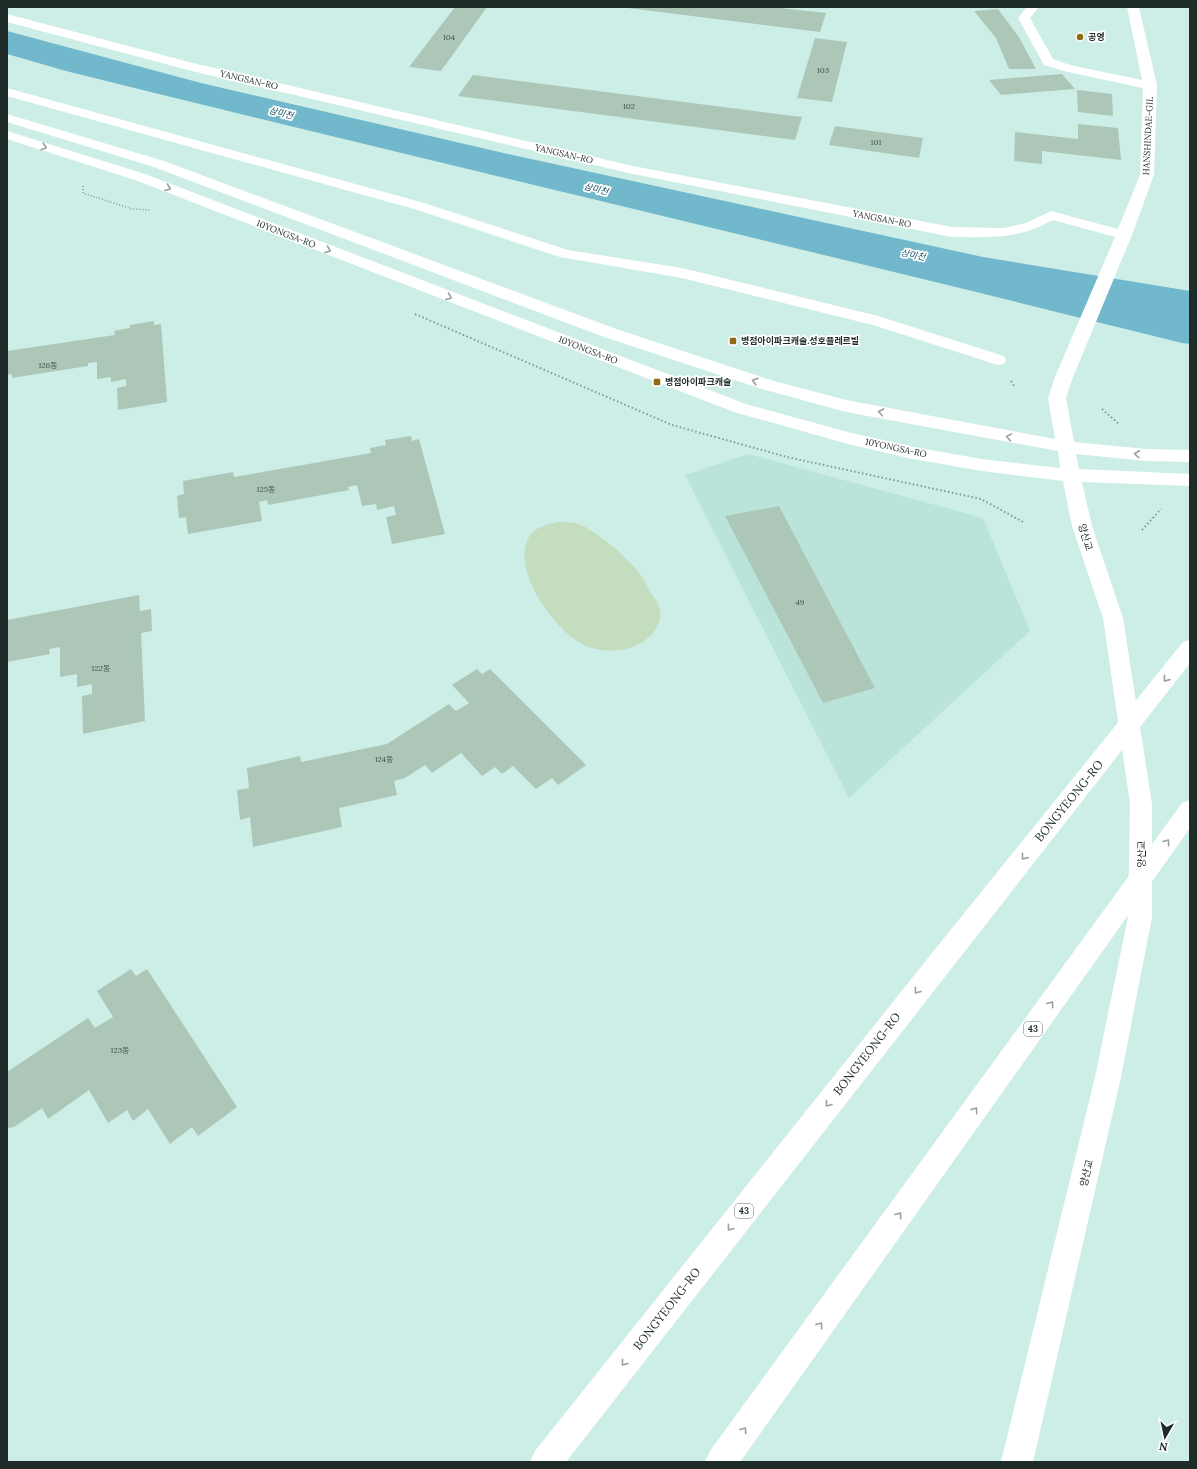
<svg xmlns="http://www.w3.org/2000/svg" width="1197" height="1469" font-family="Lora,'Noto Sans KR',serif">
<rect width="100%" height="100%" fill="#cceee6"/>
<path fill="#bae4da" d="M748,454L983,518L1030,631L849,798L685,475Z"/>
<path fill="#c5ddbf" d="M558,522C565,522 572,522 579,524C597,532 623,554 636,569C642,575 646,584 650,592C654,597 659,604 660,610C662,620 656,631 649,637C642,643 631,649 622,650C609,651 596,651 584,645C555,631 510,569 529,537C534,527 548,524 558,522Z"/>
<path fill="#72b8cc" d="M7,31L201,83L508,154L983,257L1190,291V344L1182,343C810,250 437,163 66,71L7,54Z"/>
<g fill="#acc7b7">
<path d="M455,7H487L441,71L409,67Z"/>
<path d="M620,7H771L826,13L820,32Z"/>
<path d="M998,9L1019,37L1036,69H1009L996,38L974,11Z"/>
<path d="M815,38L847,42L832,102L797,98Z"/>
<path d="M1062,74L1075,89L1001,95L989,80Z"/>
<path d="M473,75L802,117L795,140L458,96Z"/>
<path d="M1077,90L1112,94L1113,116L1078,112Z"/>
<path d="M1078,124L1118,128L1121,160L1042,151V164L1014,161L1015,132L1078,139Z"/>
<path d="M835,126L923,138L919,158L829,145Z"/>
<path d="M154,321V325L161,324L167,402L118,410L117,388L126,386V379L111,382V377L97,379V362L88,363V366L12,378V374L7,375V351L115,335L114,331L130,328V325Z"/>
<path d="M411,436L412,441L419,439L445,534L392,544L386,517L396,515L394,506L377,510L376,504L362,506L357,485L348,487L349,490L268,505L267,500L259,502L262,521L188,534L186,517L179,518L177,496L184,494L183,481L233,472L234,477L371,453L370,448L386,445L385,440Z"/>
<path d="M779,506L875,688L823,703L725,516Z"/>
<path d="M139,595L140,611L151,609L152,631L141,633L145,721L83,734L82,696L92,694V684L77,687V674L60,677V647L49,649L50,654L7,662V620Z"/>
<path d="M477,669L482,674L490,669L586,765L558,785L552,778L536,789L513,766L502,774L495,767L482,776L461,753L432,773L425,765L405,778L394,781L397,795L339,808L342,827L253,847L250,817L240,820L237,790L249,788L247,768L300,756L301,762L387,744L449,704L456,711L469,703L452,685Z"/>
<path d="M131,969L136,976L147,969L237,1107L198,1136L192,1127L170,1144L148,1109L133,1121L127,1110L108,1123L89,1090L48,1119L42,1108L14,1127L7,1128V1072L88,1018L95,1028L113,1017L97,991Z"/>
</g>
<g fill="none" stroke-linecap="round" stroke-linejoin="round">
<path stroke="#819a95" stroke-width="1.5" stroke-dasharray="1 2" stroke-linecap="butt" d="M83,186V193L132,209L150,210"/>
<g stroke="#819a95" stroke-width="2" stroke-dasharray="1.5 2.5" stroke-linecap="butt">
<path d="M415,314L672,425L787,457L981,499L1025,523"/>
<path d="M1011,381L1014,386"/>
<path d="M1102,409L1119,424"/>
<path d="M1142,530L1161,509"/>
</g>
<g fill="#fff" fill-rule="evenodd">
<path d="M1027,7H1039L1030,18L1053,59L1070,65L1142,80L1127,7H1139L1157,85L1154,175L1132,235L1073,377L1066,398L1074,442L1146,449L1190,450V462L1146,461L1076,454L1079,469L1190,474V486L1082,482L1092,526L1123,618L1152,804V917L1121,1077L1033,1462H1001L1095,1077L1128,917L1130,804L1103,618L1072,526L1063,481L982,471L913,459L848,444L734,412L135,180L7,139V131L145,174L746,404L848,432L913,447L982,459L1060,468L1058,451L846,412L762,389L607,338L154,167L7,122V114L164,161L619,330L774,381L846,400L1055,439L1048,398L1055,377L1115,237L1053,220C1016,240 992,237 952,237L633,174L192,71L7,22V14L193,63L633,166L952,227L1004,228L1026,223L1051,211L1118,229L1140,175L1143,88L1068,72L1044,65L1018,18Z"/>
<path d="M7,88L424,203L568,250L682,268L878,316L1004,356L1006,360L1004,364L998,365L873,325L682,278L560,257L414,209L7,96Z"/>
</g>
<g fill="#fff" fill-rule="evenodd">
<path d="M1190,640V663L566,1462H530L535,1451L932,953L1183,642Z"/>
<path d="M1190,800V828L740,1462H705L710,1451L1182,803Z"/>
</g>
</g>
<defs><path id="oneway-chevron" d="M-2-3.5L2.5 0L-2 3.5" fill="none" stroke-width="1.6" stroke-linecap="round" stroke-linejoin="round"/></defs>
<g stroke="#9aa09e">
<use href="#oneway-chevron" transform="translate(44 147) rotate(17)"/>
<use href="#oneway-chevron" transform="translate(168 188) rotate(21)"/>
<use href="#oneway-chevron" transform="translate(328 250) rotate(21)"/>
<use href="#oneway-chevron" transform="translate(449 297) rotate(21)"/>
<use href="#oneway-chevron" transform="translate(755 381) rotate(-163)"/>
<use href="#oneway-chevron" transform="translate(881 412) rotate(-169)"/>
<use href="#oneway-chevron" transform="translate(1009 437) rotate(-170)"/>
<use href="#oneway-chevron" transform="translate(1137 454) rotate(-174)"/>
<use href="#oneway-chevron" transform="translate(1166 679) rotate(129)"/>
<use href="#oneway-chevron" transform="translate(1167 842) rotate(-54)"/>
<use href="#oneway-chevron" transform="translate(1024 857) rotate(129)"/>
<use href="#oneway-chevron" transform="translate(917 991) rotate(128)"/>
<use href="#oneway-chevron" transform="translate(1051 1004) rotate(-54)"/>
<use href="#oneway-chevron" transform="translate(828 1104) rotate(128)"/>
<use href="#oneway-chevron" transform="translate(975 1110) rotate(-54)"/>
<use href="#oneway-chevron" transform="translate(899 1215) rotate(-54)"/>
<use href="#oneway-chevron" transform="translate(730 1228) rotate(128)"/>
<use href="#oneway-chevron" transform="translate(820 1325) rotate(-54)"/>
<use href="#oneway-chevron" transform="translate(624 1363) rotate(128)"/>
<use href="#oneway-chevron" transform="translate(744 1430) rotate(-54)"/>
</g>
<g fill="#916910" stroke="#fff" stroke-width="1.5">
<circle cx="1080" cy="37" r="4"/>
<rect x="729" y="337" width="8" height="8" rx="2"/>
<rect x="653" y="378" width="8" height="8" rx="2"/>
</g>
<g text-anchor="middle" stroke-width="3.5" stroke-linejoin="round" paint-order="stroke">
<g font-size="8" fill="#42524c">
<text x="449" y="40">104</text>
<text x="823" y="73">103</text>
<text x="629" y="109">102</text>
<text x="876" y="145">101</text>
<text x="48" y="368">126동</text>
<text x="266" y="492">125동</text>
<text x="800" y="605">49</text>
<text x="101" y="671">122동</text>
<text x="384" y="762">124동</text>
<text x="120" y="1053">123동</text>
</g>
<g font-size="9" font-weight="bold" fill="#1e2b28" stroke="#fff" text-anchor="start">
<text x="1088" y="40">공영</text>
<text x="741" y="344">병점아이파크캐슬.성호플레르빌</text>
<text x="665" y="385">병점아이파크캐슬</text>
</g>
<g font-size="9" fill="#1e2b28" stroke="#fff">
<text transform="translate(249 80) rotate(13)" y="3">YANGSAN-RO</text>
<text transform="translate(1148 136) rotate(-87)" y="3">HANSHINDAE-GIL</text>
<text transform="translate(564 154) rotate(13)" y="3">YANGSAN-RO</text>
<text transform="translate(882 219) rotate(11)" y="3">YANGSAN-RO</text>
<text transform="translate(286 234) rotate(21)" y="3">10YONGSA-RO</text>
<text transform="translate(588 350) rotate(21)" y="3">10YONGSA-RO</text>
<text transform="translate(896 448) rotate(12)" y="3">10YONGSA-RO</text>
</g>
<g font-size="9" font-style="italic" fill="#175261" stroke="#fff">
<text transform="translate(281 113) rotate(14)" y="3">삼미천</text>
<text transform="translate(596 189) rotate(14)" y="3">삼미천</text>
<text transform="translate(913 255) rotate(11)" y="3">삼미천</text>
</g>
<g fill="#fff" stroke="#626b68" stroke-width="1">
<rect x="1024" y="1022" width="18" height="14" rx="3"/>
<rect x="735" y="1204" width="18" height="14" rx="3"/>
</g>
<g font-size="9" font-weight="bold" fill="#1e2b28">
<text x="1033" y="1032">43</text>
<text x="744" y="1214">43</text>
</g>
<g font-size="10" fill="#1e2b28" stroke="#fff">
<text transform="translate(1086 537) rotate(73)" y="4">양산교</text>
<text transform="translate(1141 854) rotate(-90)" y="4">양산교</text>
<text transform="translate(1086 1173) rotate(-77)" y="4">양산교</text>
</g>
<g font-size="12" fill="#1e2b28" stroke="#fff">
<text transform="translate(1069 801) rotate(-51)" y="4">BONGYEONG-RO</text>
<text transform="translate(867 1054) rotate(-52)" y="4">BONGYEONG-RO</text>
<text transform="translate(667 1309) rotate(-52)" y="4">BONGYEONG-RO</text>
</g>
</g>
<rect width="1197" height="1469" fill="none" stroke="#1e2b28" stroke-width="16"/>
<g transform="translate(1165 1437) rotate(189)" stroke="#ffffff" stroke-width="3" paint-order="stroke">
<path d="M0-3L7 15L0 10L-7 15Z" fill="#1e2b28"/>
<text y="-6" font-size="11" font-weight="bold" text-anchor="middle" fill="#1e2b28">N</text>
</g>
</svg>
